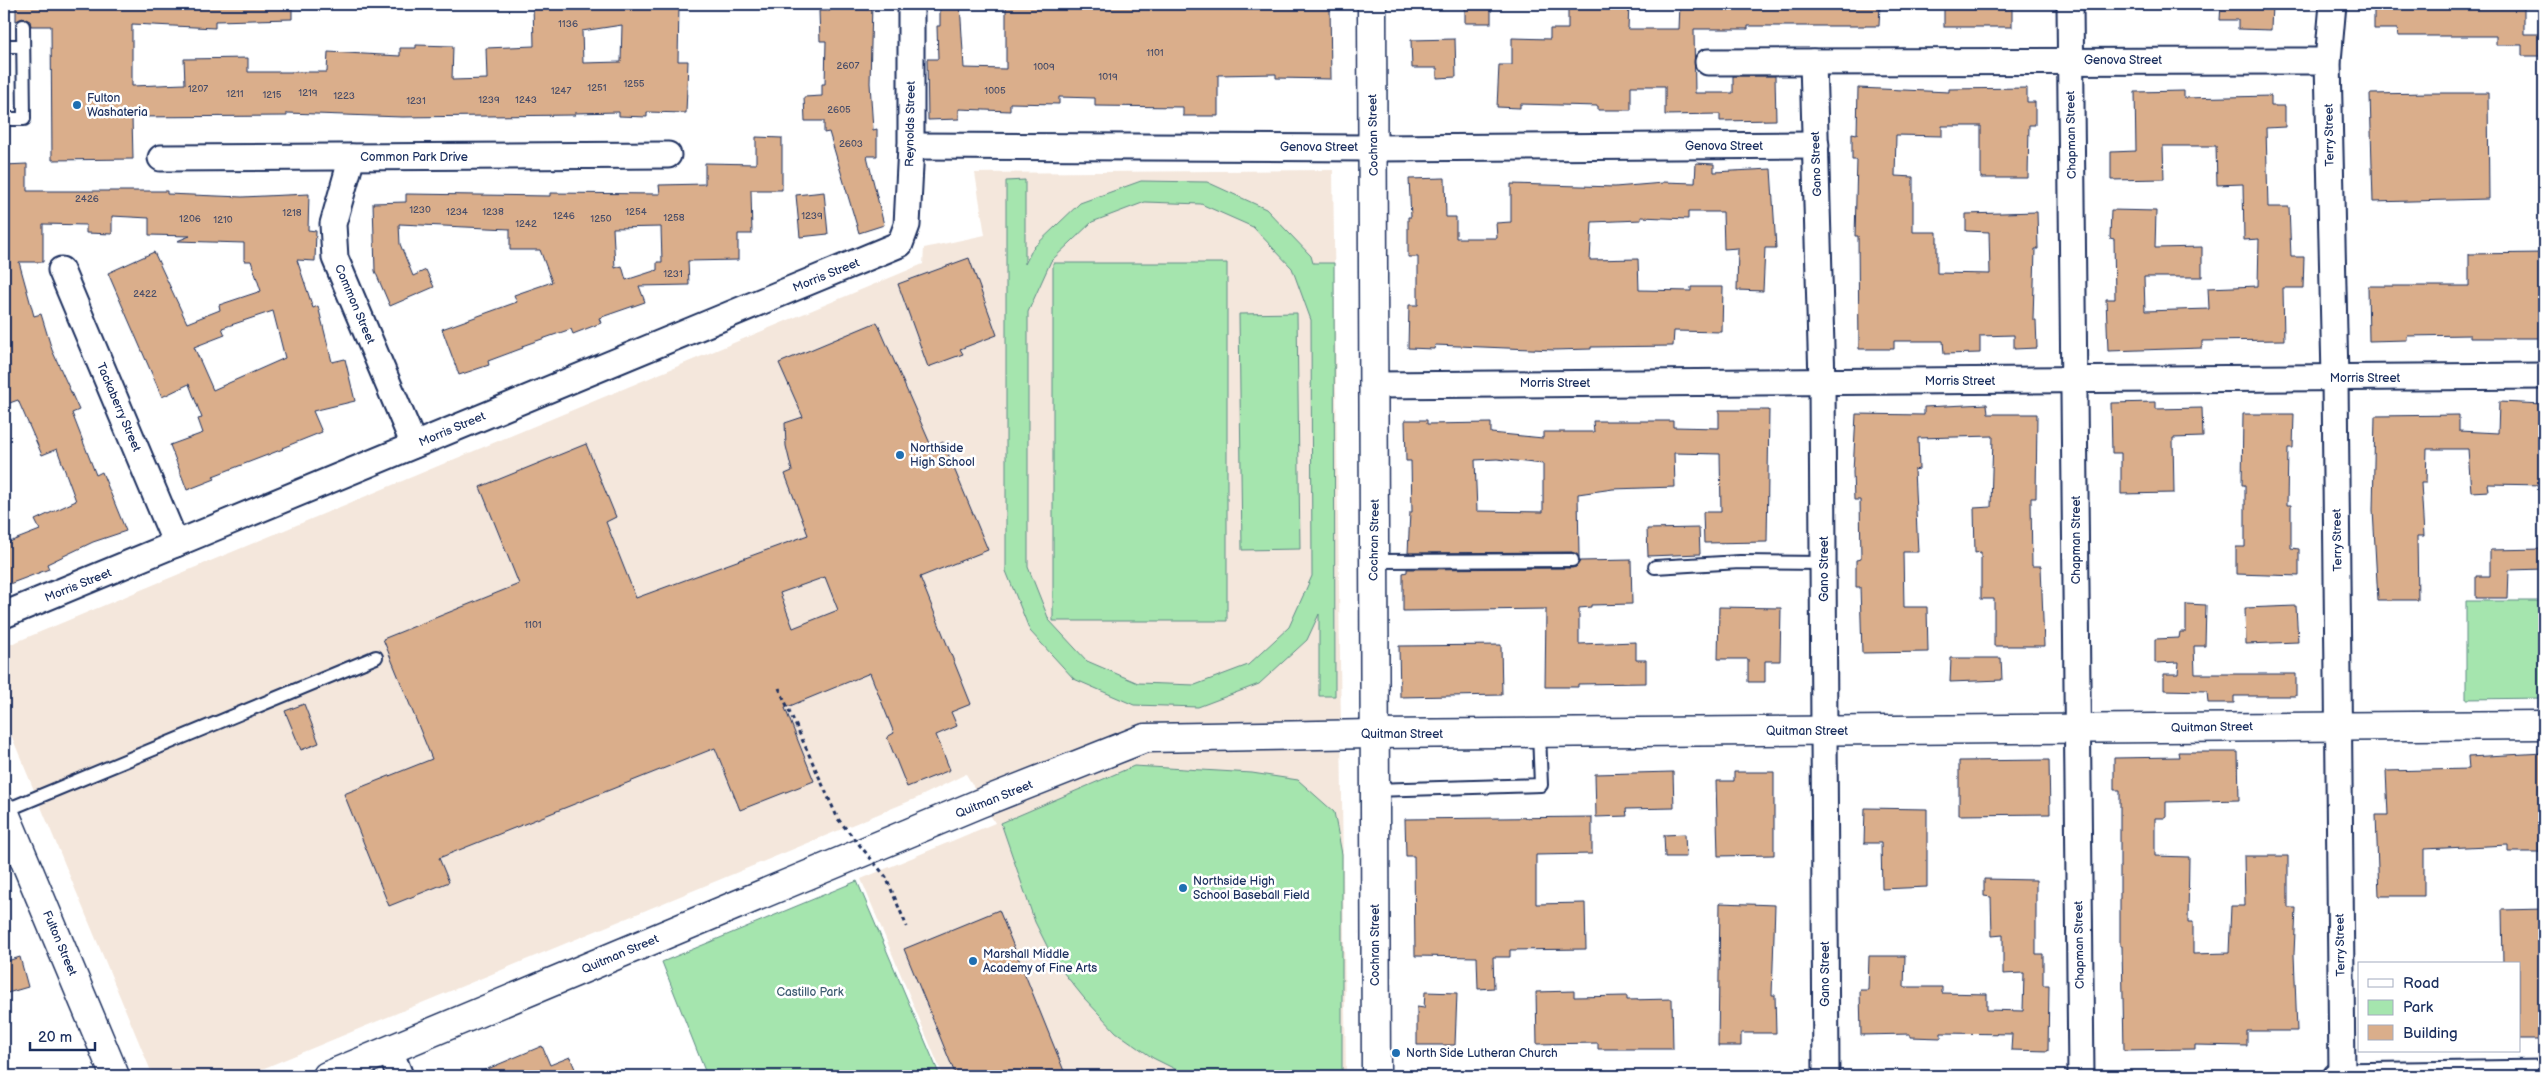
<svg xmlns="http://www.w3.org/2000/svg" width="2548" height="1080" font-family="'Balsamiq Sans',sans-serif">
<rect width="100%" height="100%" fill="#fff"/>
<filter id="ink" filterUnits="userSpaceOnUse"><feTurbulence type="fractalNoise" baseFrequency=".02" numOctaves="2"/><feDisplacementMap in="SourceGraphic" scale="10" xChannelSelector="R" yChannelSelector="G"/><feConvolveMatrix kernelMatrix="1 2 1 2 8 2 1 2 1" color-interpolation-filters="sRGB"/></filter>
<g filter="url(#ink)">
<path fill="#f4e7dc" d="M1333,170L1346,1076H943L861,879L995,823L966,774L917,798L245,1076H153L4,718V647L923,264L924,248L985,235L975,173Z"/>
<g fill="#a5e5ae" stroke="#608a86" fill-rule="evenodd">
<path d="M1025,180V264L1033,248L1080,203L1141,181L1207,182L1266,209L1311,256L1313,263H1334L1335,696H1319V614L1307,640L1259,684L1198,707L1134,705L1074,679L1030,631L1006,571V181ZM1145,202L1201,204L1253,227L1292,268L1311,320L1312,576L1289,627L1248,665L1195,685L1138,683L1087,661L1049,620L1028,567V312L1051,261L1092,222Z"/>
<path d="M1227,263V621H1053V263Z"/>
<path d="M1297,313L1300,549L1242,550L1239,314Z"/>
<path d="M2466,601H2544V698L2466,699Z"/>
<path d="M1134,766L1252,773L1298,780L1334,812L1342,854V1076H1189L1153,1058L1116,1032L1084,998L1055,962L1035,922L1001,823Z"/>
<path d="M857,881L940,1076H707L662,962Z"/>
</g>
<g fill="#daae8b" stroke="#1b2f5e" fill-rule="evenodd">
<path d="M16,4H292V19L215,21V28L132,24V86L185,84L184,59L248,58V72H327L328,52L400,56V48H416V45L453,46L452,80L487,79L486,48L534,46L533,4H679L678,61H688L686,113L647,112V117L619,116V112L575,113V115L402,117L287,113V116L132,117L133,159L52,160L51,26H31L30,21L23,18L16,21ZM622,25L621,62L583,63L582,31Z"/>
<path d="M830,4H872L870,83L873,130L877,129V156H867L884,225L859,233L829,132L824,133V121H805L804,97L822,96V84H825L826,41H820L819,11H830Z"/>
<path d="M940,4H960L964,68L1006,69V4H1187V7L1330,4L1331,79L1276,78V74L1218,75V116H1183V107L1095,106V98L1059,97V104L1010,103V111L959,109V119L928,120L927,59H938L937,26H940Z"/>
<rect x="1465" y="4" width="26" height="19"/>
<path d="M1568,4H1629L1628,29H1679L1680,4H1880L1879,26H1748V29H1694L1695,93H1733V76H1775L1776,120L1720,121V114L1665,115V86H1631V110H1598V106L1520,104V108L1497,107L1499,65H1512V38L1550,39V29H1568Z"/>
<rect x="1944" y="4" width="68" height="23"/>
<path d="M2221,4H2272L2271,30L2238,29V20H2220Z"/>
<path d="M2374,4H2524V34H2544V56H2522V45H2496V36H2398L2397,29H2374Z"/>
<path d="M1455,39L1456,77L1437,78V68H1412L1411,40Z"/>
<path d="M1858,88L1949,92V89L2027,88V102H2035V125H2029L2028,178H1981V126H1942V136L1896,135L1895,176L1913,177V232H1937V273L1990,274L1989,232L1966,231V214L2037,212L2038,249H2035L2033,320H2036L2037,348L2014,349V335L1980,336V353L1944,354L1943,341H1894V349H1859L1858,236H1855L1857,160H1852V133L1857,134Z"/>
<path d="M2184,91V98L2271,96V106H2285V127L2266,128L2268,207H2289L2291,257H2304L2303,288H2283L2284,340L2202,341V348L2108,351L2106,299H2115L2114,239L2110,238L2111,210L2156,211L2155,248L2202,247V277H2144L2145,311L2209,309L2208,288L2258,286L2259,239L2244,240L2243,184L2217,185L2216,146H2163L2164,179L2111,180V152L2136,151L2135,92Z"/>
<path d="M2428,93H2488L2489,199L2373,202L2370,94Z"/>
<path d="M756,137L782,138V190H751L752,234H738V260L688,261L689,285L639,286L645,302L599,318L601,323L573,334L571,329L522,346L523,348L488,361L489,365L459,375L442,329L517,302L514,295L552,282L540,250H510V229L399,224L400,244L413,276L426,270L434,287L390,306L375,271L373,203L406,202V194L550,196V193L660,194L659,185L705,184V163L756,164ZM661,227L662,262H657V270L626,280L622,266L615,268L613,228Z"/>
<path d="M1696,163L1714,164V172L1771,169L1776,248H1765L1763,291L1737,290L1738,248L1724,249L1723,212H1688V219L1641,217V220L1592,222L1590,260L1638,259L1639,290L1691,291V287H1723L1722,332L1674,331L1673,346L1591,347V349L1554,350L1435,345L1434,349L1408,348L1409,305H1418V257H1408V217H1411L1409,179L1445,178L1446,217H1456V238H1497L1496,223L1511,222V184L1615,187L1663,183V182L1695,183Z"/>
<path d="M27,164V191H167V194L242,197L309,194L308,230L316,231L315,261L297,260L313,308L318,306L332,362L345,359L355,401L313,411L322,432L282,448L283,449L213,476L215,479L187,490L170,445L203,433L198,419L202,418L189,384L162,397L108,273L154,252L187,323L220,310L219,305L261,291L251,261H244V243L177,241L190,236L149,235V218L112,216V234L86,233V225L43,224V262H19L34,316L41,314L52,350L79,410L72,413L96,475L102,472L126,531L93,542L47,564L49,569L4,586V544L40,530L35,520L76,501L57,449L42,455L18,400L4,405V165ZM273,311L285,358L213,390L194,347L225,335L222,328Z"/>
<path d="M824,192L828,234L800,237L796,195Z"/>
<path d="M2544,253V338H2470V335L2407,336V340L2369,341L2368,286H2469V254Z"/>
<path d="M969,258L997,335L960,349L963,354L928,367L898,284Z"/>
<path d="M877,322L932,448L943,442L988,550L920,577L971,704L951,712L957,726L936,735L950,770L907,787L887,737L894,733L870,673L785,708L814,781L740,810L715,748L439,858L449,882L389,906L344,794L432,759L383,639L519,584L480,487L586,444L616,517L606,522L636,598L808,535L785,474L792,471L786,446L785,423L803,417L779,363ZM825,577L838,610L793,628L780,593Z"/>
<path d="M2155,402V409L2202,408L2203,437L2173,438L2174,493L2121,494V453H2112L2111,403Z"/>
<path d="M2499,402L2544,404V485L2488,484L2489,491L2471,492L2468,449H2427L2426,483H2421L2424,536H2417L2418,600H2378L2373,510L2375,416L2459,415V431L2498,433Z"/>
<path d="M1987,404L1988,414H2037L2036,498H2031L2032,566H2041L2044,646H1994V599H1981V552L1975,553L1974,508L1991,507L1993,436L1918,438L1919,469L1914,470L1918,552H1903L1904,607H1927L1928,652L1862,653L1860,587H1856V560L1861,559L1860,500H1854L1853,472L1856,414L1924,415V407Z"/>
<path d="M1719,410H1769L1767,542L1704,543L1703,512H1721L1720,454L1674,453L1675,487L1613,489L1578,494L1579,557L1572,552L1408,553L1410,512H1412L1411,461H1406L1405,420H1427V424L1491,423V433L1543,438V432H1594L1593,421H1673V427L1719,428ZM1497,459L1543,464V512L1477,511L1475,460Z"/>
<path d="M2243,414H2294L2293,448H2288L2287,505H2291V548L2299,549V576L2236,574V547H2245V485H2242Z"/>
<path d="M1699,528L1700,554L1648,556L1647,529Z"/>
<path d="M2544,549V569L2509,570L2508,598H2476V576H2490V550Z"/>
<path d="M1631,560L1632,604L1591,605V607L1579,608V644L1636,642V660H1646V683L1578,684V687H1545L1546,609L1403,611V573L1407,572V569L1572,568L1576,567L1580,561Z"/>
<path d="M2186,604L2206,605L2205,646H2194L2195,674H2296V696H2234V703H2208L2207,691L2164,690V674H2178L2179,662L2155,663V639L2179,638L2180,632H2186Z"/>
<path d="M2296,606L2298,642L2246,644L2245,608Z"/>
<path d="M1719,607L1781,608L1780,661H1765V682H1748V659H1718Z"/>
<path d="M1501,645L1502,695L1400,697L1399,646Z"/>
<path d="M1951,658H2001L2002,680L1950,682Z"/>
<path d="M304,704L319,743L301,750L285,711Z"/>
<path d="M2178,752H2238L2239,800L2166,802V818H2155V856L2189,857L2188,922H2193V954L2229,953L2231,906H2245L2244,856H2288V908H2296L2294,954L2297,1031H2247V1046L2195,1045V1049L2124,1050L2122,946H2120V790H2114V758L2179,757Z"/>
<path d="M2544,753V829L2539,830V852H2508V845L2424,849V896H2379L2376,815H2388L2386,771L2469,769L2468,757Z"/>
<path d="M2049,760L2050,814L1959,815V761Z"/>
<path d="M1673,772L1674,808L1626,809L1627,816L1596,817L1595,774Z"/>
<path d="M1734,772H1774V855L1718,856L1716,781H1734Z"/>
<path d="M1865,808L1927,809V887L1882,889L1881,843H1864Z"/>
<path d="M1592,817V854L1536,855V904L1585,903L1586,949L1510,950V957H1493L1494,988L1478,989L1477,957L1415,956L1414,856H1406L1405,819Z"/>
<path d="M1685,834L1686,857H1665L1664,835Z"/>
<path d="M1984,879L2036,880V954H2043V985H2049L2048,1051L2011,1050L2012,1034L1941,1033V1038L1910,1037V1034L1861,1035L1860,990H1868L1869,956H1905L1904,987H1942V993L1987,994V1010L2023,1011L2024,973L2003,974V935L1992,936L1991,897L1984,896Z"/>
<path d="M1720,903L1775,905L1772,995H1775L1776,1033H1741V1046H1718Z"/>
<path d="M2544,909V1040H2519V964H2503L2502,910Z"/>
<path d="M999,910L1066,1076H956L904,949Z"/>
<path d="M20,957L28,987L4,994V962Z"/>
<path d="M1574,991V997L1627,996V1000L1672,999L1673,1049H1598V1043L1537,1044L1536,992Z"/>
<path d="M1425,992L1457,993L1455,1045H1417V1007L1424,1008Z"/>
<path d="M542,1046L550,1065L570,1057L578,1076H471Z"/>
</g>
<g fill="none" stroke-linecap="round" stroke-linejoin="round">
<defs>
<g id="lane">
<path d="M4,46H23"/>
<path d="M4,119H24L23,26"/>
<path d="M1374,561L1572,560"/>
<path d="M1655,567L1740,562L1824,563"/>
<path d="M1373,790L1541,785L1539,733"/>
<path d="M4,811L376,657"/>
</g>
<g id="street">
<path d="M2070,4L2081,1076"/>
<path d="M2333,4L2328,61L2335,378L2342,1076"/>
<path d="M1708,62L2328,61"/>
<path d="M1813,62L1822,382L1826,1076"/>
<path d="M911,146L1373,148L1816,145"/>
<path d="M352,157L333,224L335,258L414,445"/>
<path d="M161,158L668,155"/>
<path d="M61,270L176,544"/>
<path d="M1376,385L2544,376"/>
<path d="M4,615L900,244L907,225L911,146V4"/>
<path d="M390,1051L400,1076"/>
<path d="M2336,1076L2544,1073"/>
</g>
<g id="secondary">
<path d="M1372,4C1375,361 1373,719 1376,1076"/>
<path d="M4,811L115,1076"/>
<path d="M327,1076L978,804L1145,738L1372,734L2544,725"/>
</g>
</defs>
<use href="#lane" stroke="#1b2f5e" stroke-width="16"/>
<use href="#street" stroke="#1b2f5e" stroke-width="29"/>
<use href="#secondary" stroke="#1b2f5e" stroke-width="31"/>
<use href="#lane" stroke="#fff" stroke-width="12"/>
<use href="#street" stroke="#fff" stroke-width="25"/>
<use href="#secondary" stroke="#fff" stroke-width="28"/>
<path stroke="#1b2f5e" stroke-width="3" stroke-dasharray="4 4" stroke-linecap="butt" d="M779,688L838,819L886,877L907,927"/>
</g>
</g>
<g fill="#1f6fb2" stroke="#fff" stroke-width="2">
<circle cx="77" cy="105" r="5"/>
<circle cx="900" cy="455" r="5"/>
<circle cx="1183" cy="888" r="5"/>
<circle cx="973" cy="961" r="5"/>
<circle cx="1396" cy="1053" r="5"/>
</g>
<g text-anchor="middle" stroke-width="5" stroke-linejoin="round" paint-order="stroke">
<g font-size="10" fill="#4b4f69">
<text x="568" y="27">1136</text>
<text x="1155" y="56">1101</text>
<text x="848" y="69">2607</text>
<text x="1044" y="70">1009</text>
<text x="1108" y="80">1019</text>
<text x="634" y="87">1255</text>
<text x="597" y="91">1251</text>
<text x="198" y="92">1207</text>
<text x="561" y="94">1247</text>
<text x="995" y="94">1005</text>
<text x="308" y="96">1219</text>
<text x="235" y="97">1211</text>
<text x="272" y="98">1215</text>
<text x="344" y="99">1223</text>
<text x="489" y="103">1239</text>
<text x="526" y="103">1243</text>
<text x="416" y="104">1231</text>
<text x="839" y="113">2605</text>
<text x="851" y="147">2603</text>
<text x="87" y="202">2426</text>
<text x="420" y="213">1230</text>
<text x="457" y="215">1234</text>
<text x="493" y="215">1238</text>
<text x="636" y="215">1254</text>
<text x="292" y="216">1218</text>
<text x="564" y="219">1246</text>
<text x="812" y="219">1239</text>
<text x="674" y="221">1258</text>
<text x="190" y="222">1206</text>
<text x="601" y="222">1250</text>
<text x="223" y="223">1210</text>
<text x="526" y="227">1242</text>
<text x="673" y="277">1231</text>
<text x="145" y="297">2422</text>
<text x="533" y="628">1101</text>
</g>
<g font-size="12" fill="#1b2f5e" stroke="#fff">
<text x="2123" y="64">Genova Street</text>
<text transform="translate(910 124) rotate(-89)" y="4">Reynolds Street</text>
<text transform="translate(1373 135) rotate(-91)" y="4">Cochran Street</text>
<text transform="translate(2071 135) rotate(-91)" y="4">Chapman Street</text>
<text transform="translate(2329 135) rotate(-91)" y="4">Terry Street</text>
<text x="1724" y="150">Genova Street</text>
<text x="1319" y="151">Genova Street</text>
<text x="414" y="161">Common Park Drive</text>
<text transform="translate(1816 164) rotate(-92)" y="4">Gano Street</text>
<text transform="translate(826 275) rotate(-22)" y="4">Morris Street</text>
<text transform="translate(355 304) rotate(67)" y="4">Common Street</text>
<text x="2365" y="382">Morris Street</text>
<text x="1960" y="385">Morris Street</text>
<text x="1555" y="387">Morris Street</text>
<text transform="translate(119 407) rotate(67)" y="4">Tackaberry Street</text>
<text transform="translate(452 429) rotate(-23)" y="4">Morris Street</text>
<text transform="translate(1374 540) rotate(-89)" y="4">Cochran Street</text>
<text transform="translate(2076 540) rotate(-90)" y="4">Chapman Street</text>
<text transform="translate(2337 540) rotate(-91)" y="4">Terry Street</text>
<text transform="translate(1824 569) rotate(-90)" y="4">Gano Street</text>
<text transform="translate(78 585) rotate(-22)" y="4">Morris Street</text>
<text transform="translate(2212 727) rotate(-1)" y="4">Quitman Street</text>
<text x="1807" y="735">Quitman Street</text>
<text x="1402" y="738">Quitman Street</text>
<text transform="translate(994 799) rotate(-22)" y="4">Quitman Street</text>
<text transform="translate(60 943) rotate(67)" y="4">Fulton Street</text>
<text transform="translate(1375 945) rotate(-90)" y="4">Cochran Street</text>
<text transform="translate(2079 945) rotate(-91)" y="4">Chapman Street</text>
<text transform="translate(2340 945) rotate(-91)" y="4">Terry Street</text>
<text transform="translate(620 954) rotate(-23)" y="4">Quitman Street</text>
<text transform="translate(1825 974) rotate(-90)" y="4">Gano Street</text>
</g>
<g font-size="12" fill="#1b2f5e" stroke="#fff" text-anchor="start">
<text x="87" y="102">Fulton<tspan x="87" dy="14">Washateria</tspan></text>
<text x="910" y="452">Northside<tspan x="910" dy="14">High School</tspan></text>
<text x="1193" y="885">Northside High<tspan x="1193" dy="14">School Baseball Field</tspan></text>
<text x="983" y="958">Marshall Middle<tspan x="983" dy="14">Academy of Fine Arts</tspan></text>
<text x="1406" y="1057">North Side Lutheran Church</text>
</g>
<g font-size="12" fill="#3e5c72" stroke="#fff">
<text x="810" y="996">Castillo Park</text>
</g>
</g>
<rect width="2548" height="1080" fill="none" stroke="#fff" stroke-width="20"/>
<rect x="10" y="10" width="2528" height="1060" fill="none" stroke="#1b2f5e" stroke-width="2" filter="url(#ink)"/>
<rect x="2358" y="962" width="162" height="90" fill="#ffffff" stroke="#a4acbf"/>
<rect x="2368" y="979" width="25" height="8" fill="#ffffff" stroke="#a4acbf"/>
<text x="2403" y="988" font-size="15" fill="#1b2f5e">Road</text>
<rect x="2368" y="1000" width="25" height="15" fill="#a5e5ae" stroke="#a4acbf"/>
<text x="2403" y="1012" font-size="15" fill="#1b2f5e">Park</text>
<rect x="2368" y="1025" width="25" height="15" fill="#daae8b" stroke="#a4acbf"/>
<text x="2403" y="1038" font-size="15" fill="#1b2f5e">Building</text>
<path d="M30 1042v8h65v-8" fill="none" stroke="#1b2f5e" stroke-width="2.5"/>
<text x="38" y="1042" font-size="15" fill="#1b2f5e" stroke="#ffffff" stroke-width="4" paint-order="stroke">20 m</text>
</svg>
